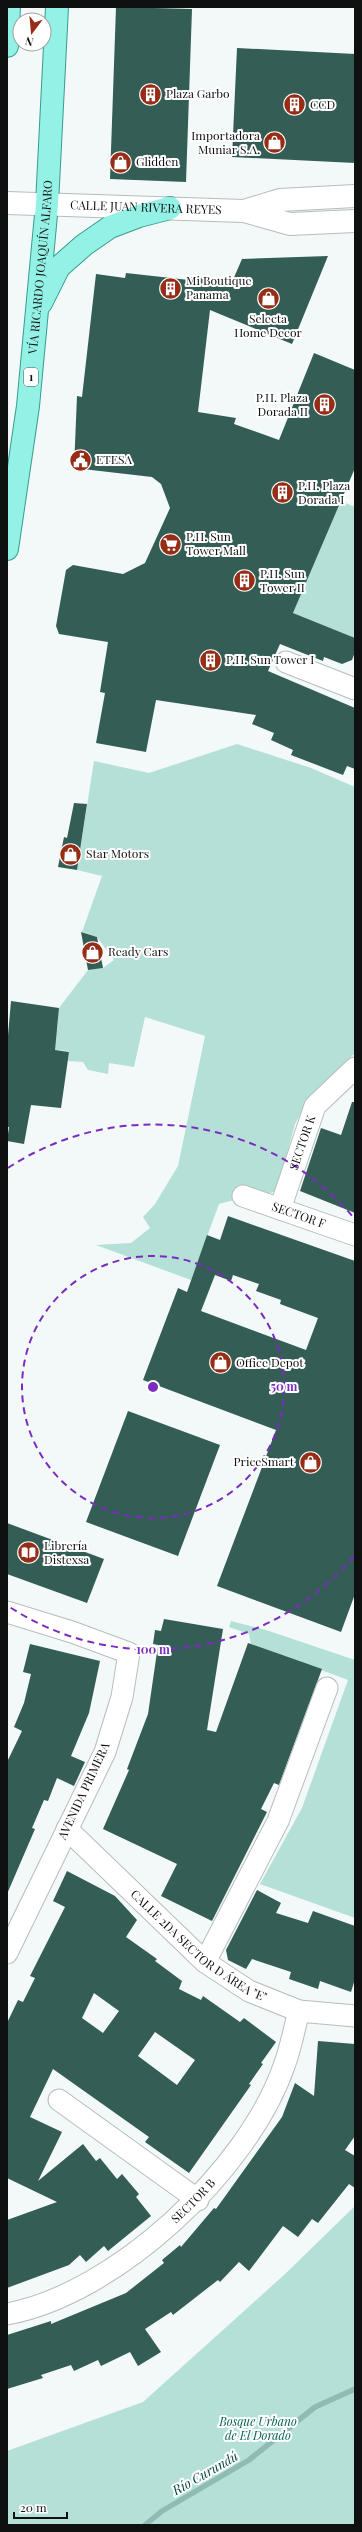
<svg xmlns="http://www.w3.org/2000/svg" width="362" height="2532" font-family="'Playfair Display',serif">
<rect width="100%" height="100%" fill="#f2f9f8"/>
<g fill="#b4e0d8">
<path d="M341,501L355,507V638L293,613Z"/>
<path d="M237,744L311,768L355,787V1053L308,1100L295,1124L277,1191C258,1197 238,1198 219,1204L191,1280L96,1245L131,1243L150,1228L143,1217L155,1204L178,1166L205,1036L145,1017L134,1067L109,1063L108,1074L88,1070L83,1062L68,1061L69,1051L45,1049L46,1030L57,1031L59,1008L88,970L103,968L114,960L97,937L82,932L102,876L77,870L94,761L149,773Z"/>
<path d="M231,1621L266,1630L355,1660V1918L260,1884L302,1808L348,1680L251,1644L249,1634L229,1627Z"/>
<path d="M355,2206V2525H7V2451L143,2402L284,2275Z"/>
</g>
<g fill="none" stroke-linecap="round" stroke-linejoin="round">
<path stroke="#90bbb4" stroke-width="5.5" d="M145,2525L162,2511L249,2460L315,2407L355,2389"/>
</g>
<g fill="#345d56" fill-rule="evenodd">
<path d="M116,7L192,9L186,182L110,179Z"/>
<path d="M237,48L355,54V163L232,157Z"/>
<path d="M328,256L292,344L210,310L198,412L236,418L234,424L279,440L314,353L355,370V468L293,613L355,638V652L352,660L342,664L324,657L323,661L280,644L268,671L355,708V769L347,766L343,775L291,755L293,750L271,740L274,733L252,724L256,715L156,700L146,752L96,743L105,693L100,692L108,642L59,634L56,626L66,570L73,565L123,574L145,563L170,508L161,484L152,477L74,468L77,396L82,397L96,274L125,278L126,273L189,280L190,277L232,282L242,259Z"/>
<path d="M74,803L87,804L77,870L58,867L64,837L67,838Z"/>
<path d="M81,932L97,937L103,968L88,970Z"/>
<path d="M11,1001L59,1008L55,1050L69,1052L61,1108L31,1105L24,1144L7,1141L9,1127H7V1047Z"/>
<path d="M352,1102H355V1213L300,1191L321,1128L341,1135Z"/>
<path d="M228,1216L355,1261V1594L341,1632L217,1586L276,1430L143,1380L178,1288L187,1292L207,1235L220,1240ZM215,1275L231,1281L233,1275L259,1284L256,1291L281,1300L280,1304L318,1318L306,1350L201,1311Z"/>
<path d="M128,1411L220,1445L178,1556L86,1522Z"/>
<path d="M7,1523L104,1559L87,1603L7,1574Z"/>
<path d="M164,1619L223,1629L207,1730L216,1732L248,1643L322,1669L279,1785L274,1783L261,1809L267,1812L212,1921L161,1896L177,1864L103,1829L129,1770L127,1769L148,1714L158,1645L153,1644L155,1630L161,1631Z"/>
<path d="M30,1644L100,1661L89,1713L71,1756L85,1762L74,1786L57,1778L48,1801L44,1800L32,1828L35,1829L7,1894V1762L22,1731L14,1727L24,1703L31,1674L23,1672Z"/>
<path d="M67,1871L115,1896L137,1920L126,1937L157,1959L155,1961L182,1981L179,1989L201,2000L203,1996L240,2022L244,2018L276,2042L261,2063L263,2064L249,2084L251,2085L189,2173L145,2142L149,2137L53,2069L30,2117L62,2132L38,2181L83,2144L96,2161L100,2158L117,2179L122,2174L139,2194L136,2197L151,2216L108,2251L104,2246L86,2262L80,2255L69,2265L7,2288V2220L57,2202L7,2178V2023L18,2000L23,2002L35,1978L30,1976L65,1907L53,1901ZM94,1993L119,2011L103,2033L82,2018ZM155,2032L195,2060L177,2085L138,2056Z"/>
<path d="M257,1890L281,1903L276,1913L308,1923L313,1911L355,1926V1979L351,1992L320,1981L318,1989L289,1979L291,1972L252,1959L246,1969L228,1960L226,1950Z"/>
<path d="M318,2041L355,2044V2136L345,2150L355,2156V2188L349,2184L318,2223L312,2219L298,2237L283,2226L249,2271L239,2262L220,2282L218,2280L173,2315L171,2312L145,2329L161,2352L138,2366L130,2352L101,2366L98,2360L74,2371L71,2365L41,2375L43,2378L7,2389V2335L51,2321V2324L126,2293L164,2263L162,2260L180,2245L181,2247L214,2208L216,2209L282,2117L295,2083L314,2096Z"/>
</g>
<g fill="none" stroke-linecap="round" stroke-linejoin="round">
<defs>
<g id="minor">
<path d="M286,662L355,689"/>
<path id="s1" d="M243,1196L355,1235"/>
<path id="s2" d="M280,1209L315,1106L355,1068"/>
<path d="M7,1612L72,1632L129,1653L122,1697L105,1752L7,1953"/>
<path id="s3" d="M67,1829L205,1962L249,1991L299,2011L355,2016"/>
<path d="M205,1962L278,1821L327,1688"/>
<path d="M59,2100L198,2200"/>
<path id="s4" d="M7,2314C116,2294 248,2170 284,2066C291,2048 294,2029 299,2011"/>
</g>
<g id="tertiary">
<path id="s5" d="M7,203L244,211L290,224L355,221"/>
<path d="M244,211L280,200L355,196"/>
</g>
<g id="primary">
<path d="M7,46L9,7"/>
<path d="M41,303L59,267L84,245L110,227L139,216L170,208"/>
<path id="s6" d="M7,549L28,406L47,204L57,7"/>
</g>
</defs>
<use href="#minor" stroke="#b7bdbc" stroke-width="23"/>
<use href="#tertiary" stroke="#b7bdbc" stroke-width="24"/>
<use href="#primary" stroke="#369c8f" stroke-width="24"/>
<use href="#minor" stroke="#fff" stroke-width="21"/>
<use href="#tertiary" stroke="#fff" stroke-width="22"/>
<use href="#primary" stroke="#93f1e5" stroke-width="22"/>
</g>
<g fill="none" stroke="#7b2cbf" stroke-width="2" stroke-dasharray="7 5">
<circle cx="153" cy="1387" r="131"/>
<path d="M354 1556A263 263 0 0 1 8 1606M8 1168A263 263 0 0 1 354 1218"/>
</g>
<defs>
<symbol id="building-disc" viewBox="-11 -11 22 22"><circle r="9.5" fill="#962d17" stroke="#fff"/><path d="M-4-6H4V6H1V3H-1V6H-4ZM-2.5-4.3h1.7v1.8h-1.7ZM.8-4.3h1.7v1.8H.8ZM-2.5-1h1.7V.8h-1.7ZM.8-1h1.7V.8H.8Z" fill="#fff"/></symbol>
<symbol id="shop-disc" viewBox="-11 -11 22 22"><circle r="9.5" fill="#962d17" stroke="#fff"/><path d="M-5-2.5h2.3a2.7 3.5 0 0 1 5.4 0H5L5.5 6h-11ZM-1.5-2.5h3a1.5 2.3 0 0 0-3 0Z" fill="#fff"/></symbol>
<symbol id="civic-disc" viewBox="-11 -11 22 22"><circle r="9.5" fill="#962d17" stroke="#fff"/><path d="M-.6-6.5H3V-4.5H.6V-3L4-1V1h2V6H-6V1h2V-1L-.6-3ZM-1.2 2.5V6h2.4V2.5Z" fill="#fff"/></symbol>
<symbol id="supermarket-disc" viewBox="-11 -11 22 22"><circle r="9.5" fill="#962d17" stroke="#fff"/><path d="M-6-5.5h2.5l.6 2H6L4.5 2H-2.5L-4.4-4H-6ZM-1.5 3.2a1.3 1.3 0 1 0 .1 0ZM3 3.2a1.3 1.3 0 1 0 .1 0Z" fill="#fff"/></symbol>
<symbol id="library-disc" viewBox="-11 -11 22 22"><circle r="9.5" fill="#962d17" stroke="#fff"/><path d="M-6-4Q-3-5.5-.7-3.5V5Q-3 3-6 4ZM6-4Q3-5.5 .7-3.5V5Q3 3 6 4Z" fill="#fff"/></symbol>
</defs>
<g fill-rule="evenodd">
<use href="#building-disc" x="138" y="82" width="25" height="25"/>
<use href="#building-disc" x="282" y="92" width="25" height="25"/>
<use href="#shop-disc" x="262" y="130" width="25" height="25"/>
<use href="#shop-disc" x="108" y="150" width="25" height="25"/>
<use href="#building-disc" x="158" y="276" width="25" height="25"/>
<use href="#shop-disc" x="256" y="286" width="25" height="25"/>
<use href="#building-disc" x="312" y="392" width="25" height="25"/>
<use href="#civic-disc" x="68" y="448" width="25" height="25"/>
<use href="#building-disc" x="270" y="480" width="25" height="25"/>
<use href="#supermarket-disc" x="158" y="532" width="25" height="25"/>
<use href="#building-disc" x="232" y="568" width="25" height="25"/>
<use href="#building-disc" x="198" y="648" width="25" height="25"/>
<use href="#shop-disc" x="58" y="842" width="25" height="25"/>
<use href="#shop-disc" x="80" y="940" width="25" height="25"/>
<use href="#shop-disc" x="208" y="1350" width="25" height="25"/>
<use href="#shop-disc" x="298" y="1450" width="25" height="25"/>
<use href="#library-disc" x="16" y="1540" width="25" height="25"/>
</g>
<g text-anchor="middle" stroke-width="4" stroke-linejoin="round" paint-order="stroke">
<rect fill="#fff" stroke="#575858" stroke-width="1" x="24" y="368" width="14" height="18" rx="3"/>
<g font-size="11" font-weight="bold" fill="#0f1110">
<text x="31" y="381">1</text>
</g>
<g font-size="12" fill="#0f1110" stroke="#fff" text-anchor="start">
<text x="166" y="98">Plaza Garbo</text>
<text x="310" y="109">CCD</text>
<text x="260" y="140" text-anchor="end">Importadora<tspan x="260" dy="14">Muniar S.A.</tspan></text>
<text x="136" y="166">Glidden</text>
<text x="186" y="285">Mi Boutique<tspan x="186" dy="14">Panama</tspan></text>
<text x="268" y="323" text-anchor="middle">Selecta<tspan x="268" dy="14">Home Decor</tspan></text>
<text x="308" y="402" text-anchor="end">P.H. Plaza<tspan x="308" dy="14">Dorada II</tspan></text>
<text x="96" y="464">ETESA</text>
<text x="298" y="490">P.H. Plaza<tspan x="298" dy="14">Dorada I</tspan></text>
<text x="186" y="541">P.H. Sun<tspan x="186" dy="14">Tower Mall</tspan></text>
<text x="260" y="578">P.H. Sun<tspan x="260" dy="14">Tower II</tspan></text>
<text x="226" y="664">P.H. Sun Tower I</text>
<text x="86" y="858">Star Motors</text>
<text x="108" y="956">Ready Cars</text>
<text x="236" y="1367">Office Depot</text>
<text x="294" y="1466" text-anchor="end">PriceSmart</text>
<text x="44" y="1550">Librería<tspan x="44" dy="14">Distexsa</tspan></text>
</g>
<g font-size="12" fill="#0f1110" stroke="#fff">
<text dy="4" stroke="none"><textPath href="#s5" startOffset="139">CALLE JUAN RIVERA REYES</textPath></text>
<text dy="4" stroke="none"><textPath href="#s6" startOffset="284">VÍA RICARDO JOAQUÍN ALFARO</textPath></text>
<text dy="4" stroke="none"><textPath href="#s2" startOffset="70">SECTOR K</textPath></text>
<text dy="4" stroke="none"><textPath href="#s1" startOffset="59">SECTOR F</textPath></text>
<text transform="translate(84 1791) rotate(-65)" y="4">AVENIDA PRIMERA</text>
<text dy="4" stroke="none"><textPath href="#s3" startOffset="177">CALLE 2DA SECTOR D ÁREA "E"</textPath></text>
<text dy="4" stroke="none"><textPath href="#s4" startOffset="221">SECTOR B</textPath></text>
</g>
<g font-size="12" font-style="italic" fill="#066158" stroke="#fff">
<text x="258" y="2426">Bosque Urbano<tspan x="258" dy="14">de El Dorado</tspan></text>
</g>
<g font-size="13" font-style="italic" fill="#01453e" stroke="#fff">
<text transform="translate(205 2473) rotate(-30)" y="5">Río Curundú</text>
</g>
</g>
<circle cx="153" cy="1387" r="6" fill="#7b2cbf" stroke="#fff" stroke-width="2"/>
<g font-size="12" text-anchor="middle" font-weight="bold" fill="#7b2cbf" stroke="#fff" stroke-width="4" stroke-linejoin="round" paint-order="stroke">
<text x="284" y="1391">50 m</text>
<text x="153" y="1654">100 m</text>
</g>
<rect width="362" height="2532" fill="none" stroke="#0f1110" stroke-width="16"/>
<g transform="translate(32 32) rotate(196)"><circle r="19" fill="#ffffff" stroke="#9fa09f"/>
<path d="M0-3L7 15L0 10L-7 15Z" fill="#962d17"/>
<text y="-6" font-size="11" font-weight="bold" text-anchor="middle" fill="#0f1110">N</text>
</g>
<path d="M14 2512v6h53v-6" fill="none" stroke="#0f1110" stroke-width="2"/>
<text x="20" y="2512" font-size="12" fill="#0f1110" stroke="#ffffff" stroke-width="3" paint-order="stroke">20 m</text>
</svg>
